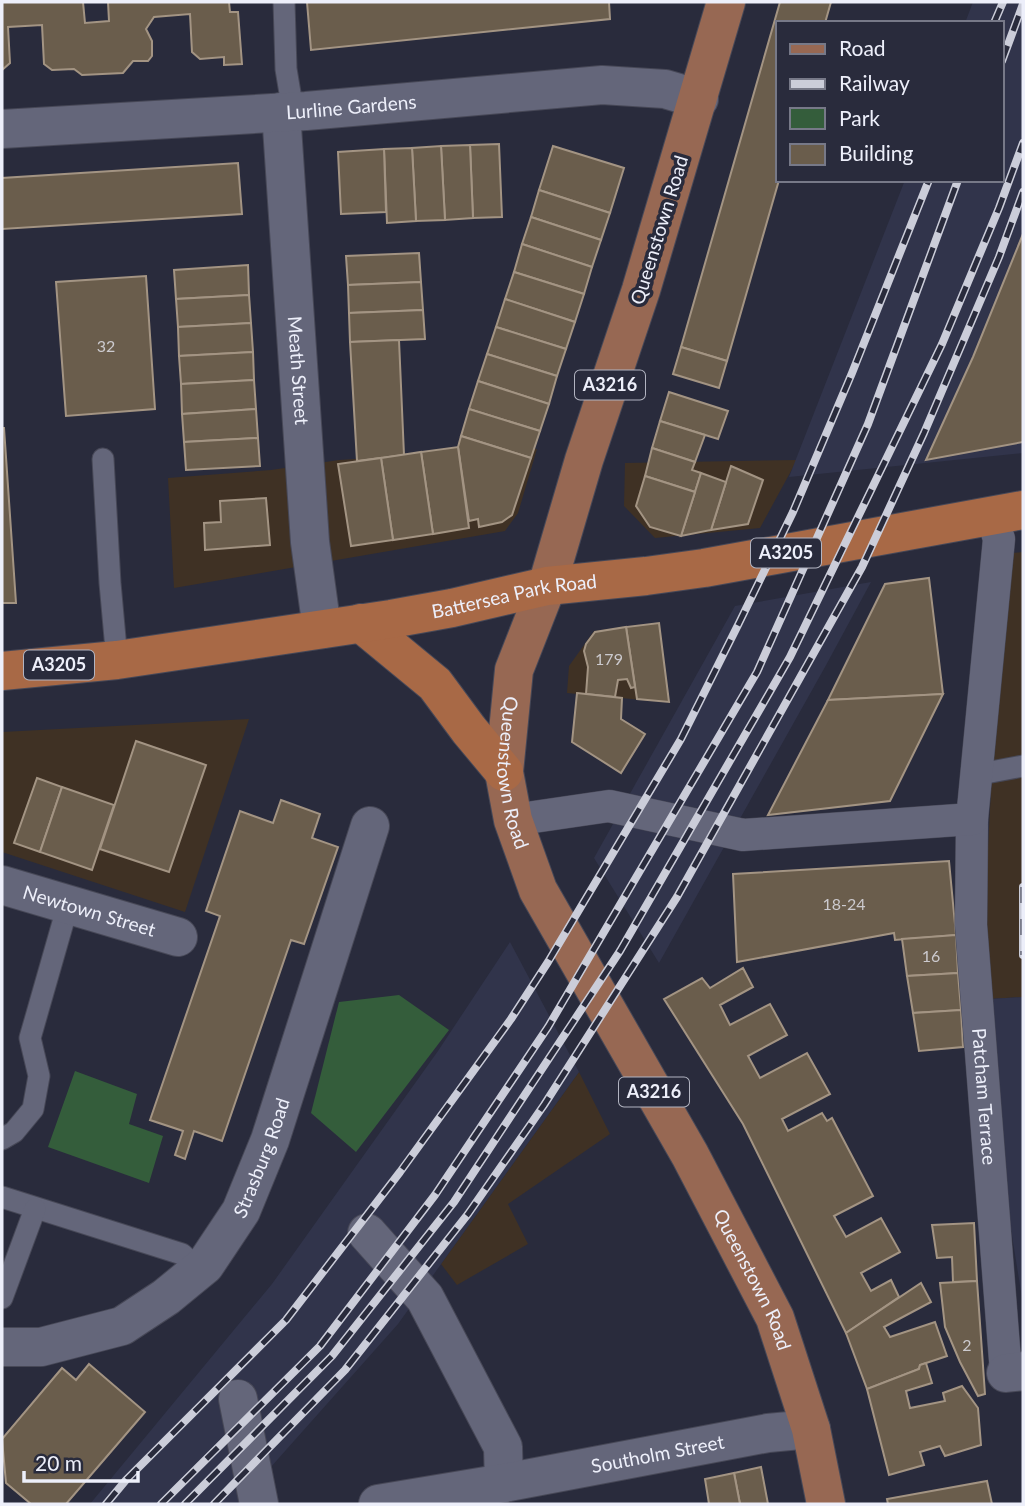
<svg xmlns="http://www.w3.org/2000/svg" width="1025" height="1506" font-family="Lato,sans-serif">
<rect width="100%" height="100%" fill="#292b3c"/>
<g fill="#3f3124">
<path d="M529,448L537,449L518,513L505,531L174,588L168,478L271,470L339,460Z"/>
<path d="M797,460L760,528L655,538L624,506L625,463Z"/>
<path d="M1023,552V997L989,999L984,924L998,657L1012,553Z"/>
<path d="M659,623L668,695L653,693V701L567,693L569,666L594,631Z"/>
<path d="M249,719L185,912L2,852V732Z"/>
<path d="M579,1072L610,1134L508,1204L528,1244L457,1285L441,1264Z"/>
</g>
<g fill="#31344b">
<path d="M973,2H1023V453L789,477L905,180H1002V23H965Z"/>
<path d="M871,582L825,667L659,963L594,858L735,606Z"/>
<path d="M510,942L579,1072L398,1324L238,1504H90L272,1284L438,1051Z"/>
<path d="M1023,997V1304L999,1155L989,999Z"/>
</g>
<g fill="#345d3b">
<path d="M399,995L449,1030L356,1152L311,1113L339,1002Z"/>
<path d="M75,1071L137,1094L129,1124L163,1136L149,1183L48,1147Z"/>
</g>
<g fill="#6a5d4c" stroke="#a39483" stroke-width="2">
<path d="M2,2H83L85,23L109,21L108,2H229L230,12H238L242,64L224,65V57L200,59L192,52L190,14L154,17L146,29L152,41V56L148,61H133L123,73L82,75L74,69L52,70L44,64L42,25L8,27L10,63L2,70Z"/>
<path d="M307,2H609L610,19L311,50Z"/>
<path d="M780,2H831L825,23H778L779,180L727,361L681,347Z"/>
<path d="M499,144L502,217L473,218L470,145Z"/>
<path d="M470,145L473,218L445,220L441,146Z"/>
<path d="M441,146L445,220L416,221L412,148Z"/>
<path d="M553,146L624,168L610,213L539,190Z"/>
<path d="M412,148L416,221L387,223L384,149Z"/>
<path d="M384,149L386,212L341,214L338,152Z"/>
<path d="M238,163L242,214L2,229V178Z"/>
<path d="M539,190L610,213L601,240L531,217Z"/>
<path d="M531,217L601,240L592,267L522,244Z"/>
<path d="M1023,234V442L926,460L973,357Z"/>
<path d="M522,244L592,267L584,294L514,272Z"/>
<path d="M419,253L421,282L348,285L346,256Z"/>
<path d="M248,265L249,295L176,299L174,270Z"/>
<path d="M514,272L584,294L575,322L505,299Z"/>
<path d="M146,276L155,409L66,416L56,282Z"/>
<path d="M421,282L423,310L349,313L348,285Z"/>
<path d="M249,295L251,323L178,327L176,299Z"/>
<path d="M505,299L575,322L566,349L496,327Z"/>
<path d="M423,310L425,339L350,342L349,313Z"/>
<path d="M251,323L253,352L179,356L178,327Z"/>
<path d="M496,327L566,349L557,376L487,354Z"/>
<path d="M399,340L404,455L357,461L350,342Z"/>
<path d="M681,347L727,361L719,388L673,374Z"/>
<path d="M253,352L254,380L181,384L179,356Z"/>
<path d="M487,354L557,376L549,404L478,381Z"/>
<path d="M254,380L256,409L182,414L181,384Z"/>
<path d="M478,381L549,404L540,431L469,409Z"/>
<path d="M669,392L728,411L718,439L660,421Z"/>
<path d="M256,409L258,438L184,442L182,414Z"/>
<path d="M469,409L540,431L531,458L461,436Z"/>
<path d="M660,421L705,435L695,462L652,448Z"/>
<path d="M2,428H4L16,603H2Z"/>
<path d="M461,436L531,458L512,515L502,522L479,527L478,519L469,521L458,447Z"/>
<path d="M258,438L260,466L186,470L184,442Z"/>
<path d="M458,447L469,528L433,534L421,452Z"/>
<path d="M652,448L695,462L692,470L701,473L695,492L645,476Z"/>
<path d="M421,452L433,534L393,540L381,458Z"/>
<path d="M381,458L393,540L351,546L338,464Z"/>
<path d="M731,466L763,480L748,524L711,530Z"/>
<path d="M701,473L726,482L711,530L681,536Z"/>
<path d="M645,476L695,492L681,536L650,527L636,506Z"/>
<path d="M266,498L270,545L205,550L204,523L221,522L220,501Z"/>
<path d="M929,578L943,694L828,700L885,584Z"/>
<path d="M659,623L669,702L637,699L626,627Z"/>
<path d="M626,627L635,687L631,688L627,679L618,680L615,697L586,694L588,667L584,651L586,644L595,632Z"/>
<path d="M577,693L622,698L621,719L645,734L621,773L572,742Z"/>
<path d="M943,694L890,801L768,815L828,700Z"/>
<path d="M136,741L206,765L169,872L100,849Z"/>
<path d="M37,778L62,787L40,852L14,843Z"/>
<path d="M62,787L114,805L92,870L40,852Z"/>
<path d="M281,800L320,814L312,838L338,847L304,944L291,940L222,1141L194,1131L185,1159L175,1155L183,1131L150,1120L220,916L206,911L240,811L273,823Z"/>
<path d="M949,861L956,935L895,940L894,933L737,962L733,874Z"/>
<path d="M956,935L958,973L907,976L902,939Z"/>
<path d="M743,968L753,987L720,1005L730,1025L770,1004L787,1035L748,1056L760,1078L807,1053L830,1094L782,1119L788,1131L822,1113L827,1121L832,1118L873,1196L834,1216L846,1237L881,1218L900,1252L861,1273L871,1291L891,1280L899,1297L846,1333L743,1124L664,999L702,978L710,988Z"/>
<path d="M958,973L961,1010L913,1013L907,976Z"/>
<path d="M961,1010L963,1047L919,1051L913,1013Z"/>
<path d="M974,1223L977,1281L953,1282L952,1257L937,1258L932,1225Z"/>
<path d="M977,1281L985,1394L978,1396L960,1362L945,1327L940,1283Z"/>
<path d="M921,1283L931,1302L884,1327L890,1337L935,1322L947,1356L920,1365L919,1369L867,1389L846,1333Z"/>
<path d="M926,1363L932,1383L906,1391L910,1408L945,1401L943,1393L962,1386L978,1408L981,1445L945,1456L940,1446L920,1452L924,1465L889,1475L867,1389L919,1369L920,1365Z"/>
<path d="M89,1364L145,1412L66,1504H31L6,1483L2,1439L62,1368L76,1380Z"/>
<path d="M761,1467L768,1504H740L734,1473Z"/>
<path d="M734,1473L740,1504H709L705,1479Z"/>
<path d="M987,1481L992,1504H888L887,1499Z"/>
</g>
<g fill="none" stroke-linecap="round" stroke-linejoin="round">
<defs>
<g id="service">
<path d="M284,2L286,69L293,111"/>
<path d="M103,459L110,583L117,660"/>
<path d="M975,775L1023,766"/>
<path d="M2,1139L14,1132L33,1109L39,1076L30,1038L68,905"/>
<path d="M2,1197L182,1254L199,1270"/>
<path d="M2,1298L35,1209"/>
</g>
<g id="pedestrian">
<path id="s1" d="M972,819L971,925L1006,1373"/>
<path d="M513,820L609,806L743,835L972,819L999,539L992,517"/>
</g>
<g id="minor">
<path id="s2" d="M281,112L310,542L322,629"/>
<path id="s3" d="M2,129L306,111L602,85L665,89L699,99"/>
<path id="s4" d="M2,885L178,937"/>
<path d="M367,1233L425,1298L503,1447L504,1483"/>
<path id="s5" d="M2,1347H41L122,1326L166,1297L205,1265L241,1211L270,1140L370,826"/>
<path d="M1006,1373L1023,1371"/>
<path d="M238,1399L259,1504"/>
<path id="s6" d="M378,1504L504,1483L768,1433L811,1429"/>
</g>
<g id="primary">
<path id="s7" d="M726,2L641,290L584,460L547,586L514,670L504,772L513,820L538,890L690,1155L775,1318L811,1429L826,1504"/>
</g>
<g id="trunk">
<path d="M361,623L435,684L469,730L504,772"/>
<path id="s8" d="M2,671L117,660L391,619L452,608L547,586L646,576L704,568L1023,510"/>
</g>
</defs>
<use href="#service" stroke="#474857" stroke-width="23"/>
<use href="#pedestrian" stroke="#474857" stroke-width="33"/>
<use href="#minor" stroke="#474857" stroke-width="40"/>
<use href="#primary" stroke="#474857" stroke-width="40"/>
<use href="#trunk" stroke="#474857" stroke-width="40"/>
<use href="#service" stroke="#64667a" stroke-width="21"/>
<use href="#pedestrian" stroke="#64667a" stroke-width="32"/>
<use href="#minor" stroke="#64667a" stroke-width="38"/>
<use href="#primary" stroke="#976853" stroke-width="38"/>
<use href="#trunk" stroke="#a86946" stroke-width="38"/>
<defs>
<g id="rail">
<path d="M994,23L1003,2"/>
<path d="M1002,61L1023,4"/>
<path d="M1023,887V955"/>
<path d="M106,1504L126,1480L286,1320L400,1172L511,1019L548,962L681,739L739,623L793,512L852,373L929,180"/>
<path d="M161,1504L320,1346L435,1195L548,1027L757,672L868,424L958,180"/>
<path d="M185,1504L332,1356L454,1202L620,951L790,657L942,344L999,208L1023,143"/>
<path d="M214,1504L345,1370L468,1214L544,1105L677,897L862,567L924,433L999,257L1023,192"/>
</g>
</defs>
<use href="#rail" stroke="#cbcdd9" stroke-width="8"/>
<use href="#rail" stroke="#292b3c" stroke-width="5" stroke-dasharray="16" stroke-linecap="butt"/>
</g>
<g text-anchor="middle" stroke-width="7" stroke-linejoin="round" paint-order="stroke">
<g font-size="16" fill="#cccace">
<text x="106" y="352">32</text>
<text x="609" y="665">179</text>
<text x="844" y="910">18-24</text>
<text x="931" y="962">16</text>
<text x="967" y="1351">2</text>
</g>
<g fill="#292b3c" stroke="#b2b4c1" stroke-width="2">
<rect x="575" y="370.5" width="70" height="29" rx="5"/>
<rect x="751" y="538.5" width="70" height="29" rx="5"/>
<rect x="24" y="650.5" width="70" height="29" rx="5"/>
<rect x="619" y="1077.5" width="70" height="29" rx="5"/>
</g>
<g font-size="18" font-weight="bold" fill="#edeffa">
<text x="610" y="391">A3216</text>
<text x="786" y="559">A3205</text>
<text x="59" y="671">A3205</text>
<text x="654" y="1098">A3216</text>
</g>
<g font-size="19" fill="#edeffa" stroke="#292b3c">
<text dy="7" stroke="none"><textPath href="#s3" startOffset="350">Lurline Gardens</textPath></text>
<text transform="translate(659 230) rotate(-73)" y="7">Queenstown Road</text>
<text dy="7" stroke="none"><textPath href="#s2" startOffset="259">Meath Street</textPath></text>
<text dy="7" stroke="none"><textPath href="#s8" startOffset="518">Battersea Park Road</textPath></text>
<text dy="7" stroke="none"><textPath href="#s7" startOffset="805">Queenstown Road</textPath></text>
<text dy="7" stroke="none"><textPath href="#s4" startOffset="91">Newtown Street</textPath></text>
<text dy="7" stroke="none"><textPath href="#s1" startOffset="278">Patcham Terrace</textPath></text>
<text dy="7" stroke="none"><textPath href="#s5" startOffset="348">Strasburg Road</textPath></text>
<text dy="7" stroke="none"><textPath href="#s7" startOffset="1372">Queenstown Road</textPath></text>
<text dy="7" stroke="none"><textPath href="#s6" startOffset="284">Southolm Street</textPath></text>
</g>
</g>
<rect width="1025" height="1506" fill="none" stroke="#edeffa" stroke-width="7"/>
<rect x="776" y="21" width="228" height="161" fill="#292b3c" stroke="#777988" stroke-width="2"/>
<rect x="790" y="44" width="35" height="10" fill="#976853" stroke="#777988" stroke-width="2"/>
<text x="839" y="56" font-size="21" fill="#edeffa">Road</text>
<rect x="790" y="79" width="35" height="10" fill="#cbcdd9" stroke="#777988" stroke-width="2"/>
<text x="839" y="91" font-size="21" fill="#edeffa">Railway</text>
<rect x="790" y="108" width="35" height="21" fill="#345d3b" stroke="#777988" stroke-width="2"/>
<text x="839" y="126" font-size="21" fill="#edeffa">Park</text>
<rect x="790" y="144" width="35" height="21" fill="#6a5d4c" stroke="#777988" stroke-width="2"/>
<text x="839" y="161" font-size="21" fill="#edeffa">Building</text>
<path d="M24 1471v10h114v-10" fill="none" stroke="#edeffa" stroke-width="3.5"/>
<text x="35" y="1471" font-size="21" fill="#edeffa" stroke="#292b3c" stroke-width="5" paint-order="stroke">20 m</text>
</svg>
